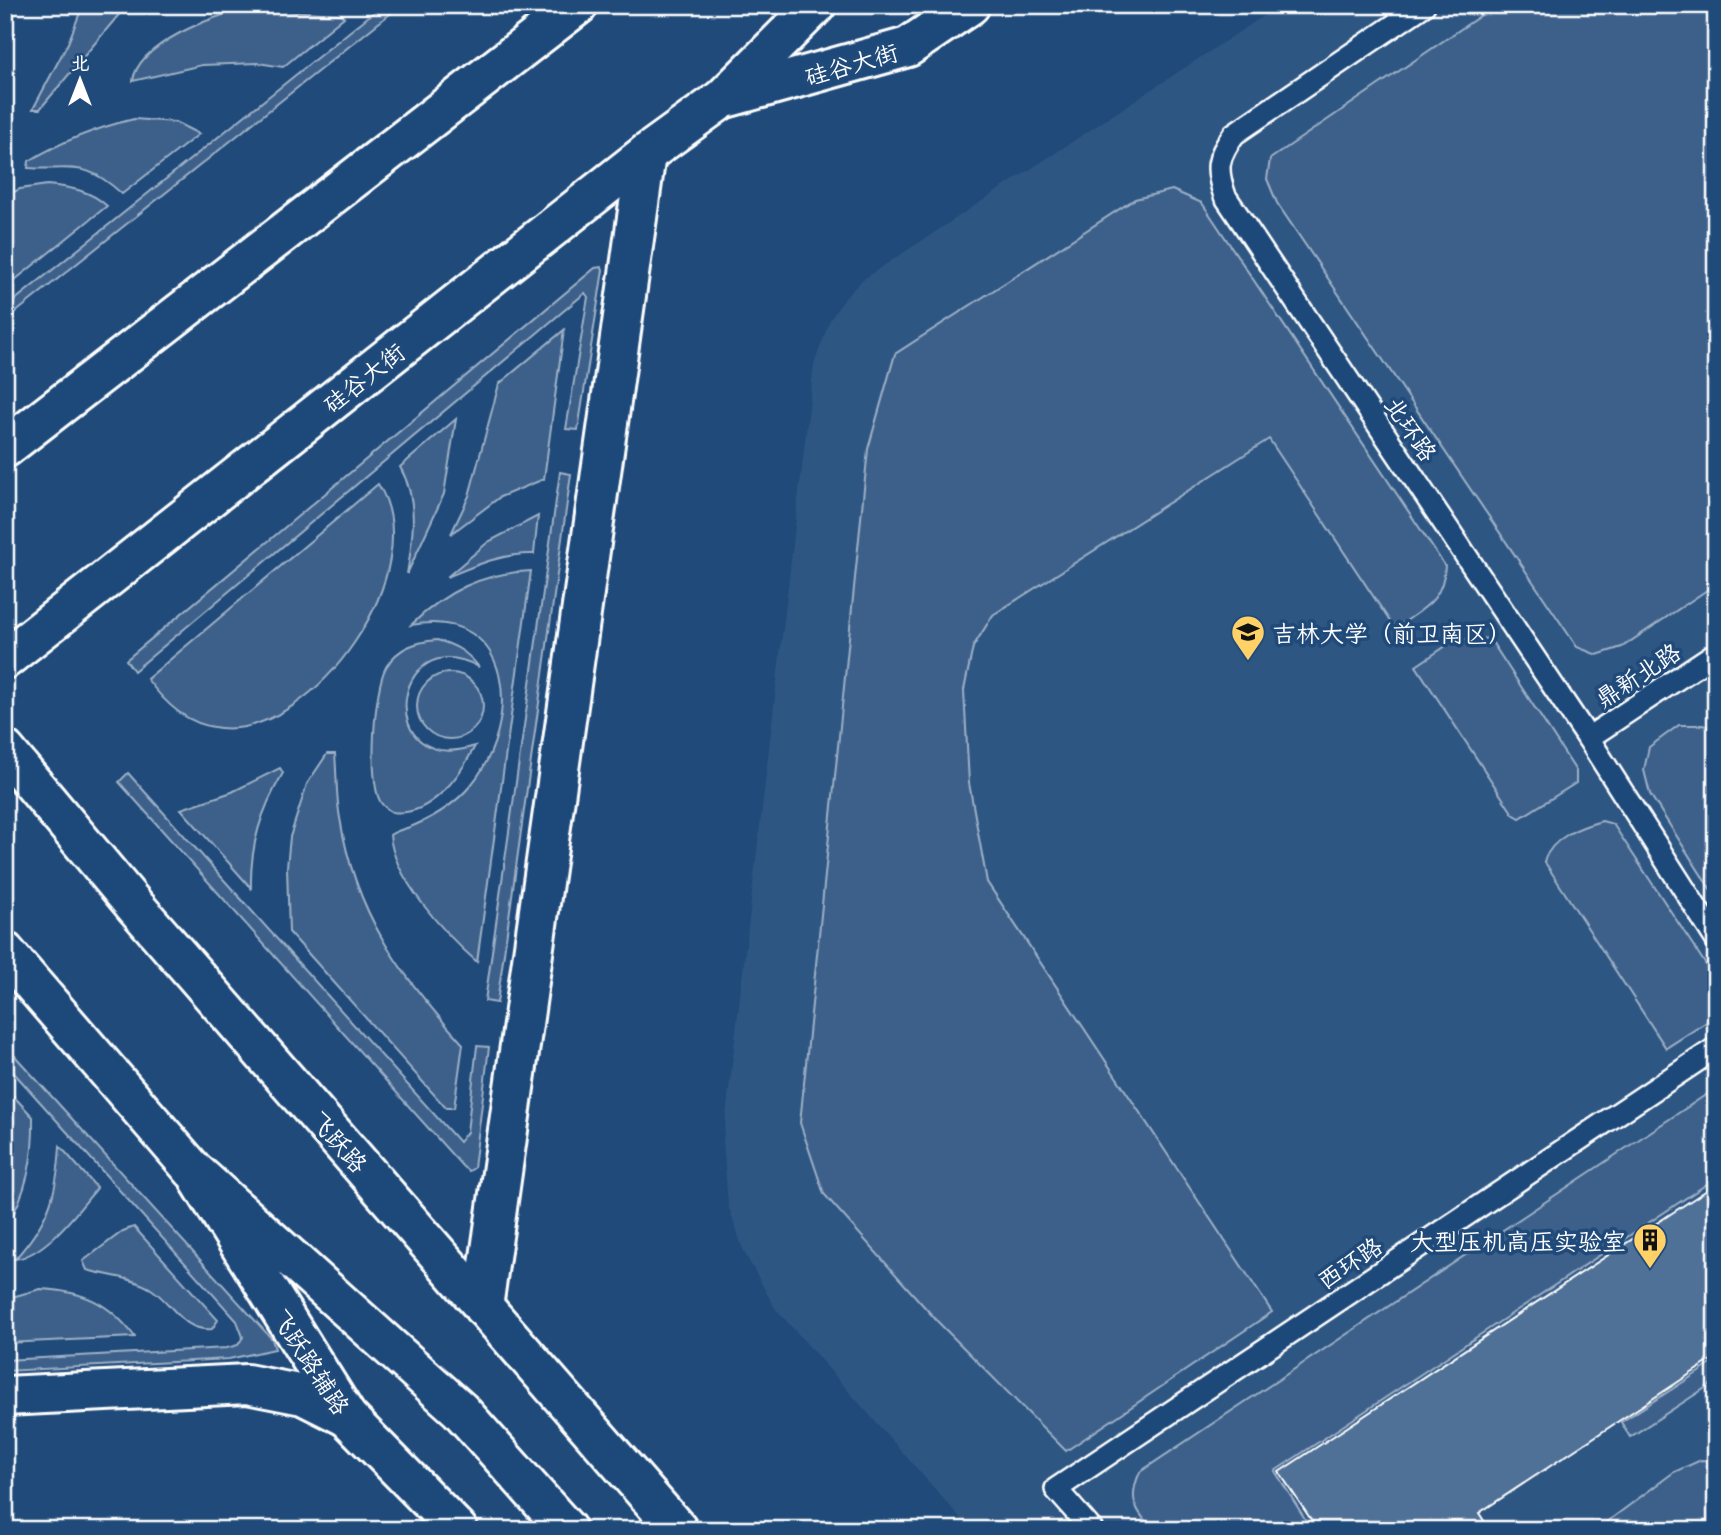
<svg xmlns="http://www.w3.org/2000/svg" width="1721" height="1535" font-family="'Playpen Sans','LXGW WenKai TC',sans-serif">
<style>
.built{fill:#2e5683}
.green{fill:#3c618b;stroke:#9eb0c5;stroke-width:2}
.building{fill:#507197;stroke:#fff;stroke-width:2}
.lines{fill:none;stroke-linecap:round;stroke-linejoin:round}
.service-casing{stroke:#fff;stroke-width:26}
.tertiary-casing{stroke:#fff;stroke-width:44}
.secondary-casing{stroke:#fff;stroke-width:44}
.primary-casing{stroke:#fff;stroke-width:44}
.service{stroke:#1f4a7a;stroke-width:21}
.tertiary{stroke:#1f4a7a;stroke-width:38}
.secondary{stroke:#1f4a7a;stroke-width:38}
.primary{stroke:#1f4a7a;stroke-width:38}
.labels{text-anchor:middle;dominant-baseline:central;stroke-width:7;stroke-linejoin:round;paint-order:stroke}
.street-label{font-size:24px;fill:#fff;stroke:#1f4a7a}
.poi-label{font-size:24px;fill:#fff;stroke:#1f4a7a;text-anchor:start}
</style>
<rect width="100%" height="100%" fill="#1f4a7a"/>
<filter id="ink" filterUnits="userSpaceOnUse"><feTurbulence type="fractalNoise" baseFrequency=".0143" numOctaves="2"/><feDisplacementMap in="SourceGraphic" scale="14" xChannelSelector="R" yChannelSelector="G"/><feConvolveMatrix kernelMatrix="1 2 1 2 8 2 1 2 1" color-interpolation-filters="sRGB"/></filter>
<g filter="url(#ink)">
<!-- built -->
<polygon class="built" points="1280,5 1716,5 1716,1530 971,1530 775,1308 744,1252 728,1205 723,1141 814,364 830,320 845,298 862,280"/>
<!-- green -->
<g class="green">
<polygon points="83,5 127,5 40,109 33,109 68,43"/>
<polygon points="377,5 401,5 5,321 5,308 374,12"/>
<polygon points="1496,5 1716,5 1716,584 1622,647 1597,655 1577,647 1277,203 1267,179 1270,159"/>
<path d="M244,9l96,5 4,3 -61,50 -25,-4 -56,2 -69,16c4,-37 80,-65 111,-72z"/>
<path d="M134,119l41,3 24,12 -77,60c-38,-35 -49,-23 -94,-26l1,-7c33,-20 67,-33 105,-42z"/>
<path d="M47,185c22,2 43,5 60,21l-102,82v-92l15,-7z"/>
<path d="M1172,190l30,13 243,363c-2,37 -23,42 -50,63l-126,-190 -276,176 -20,32 -9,43 5,93 18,99 285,430 -206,139 -128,-129 -114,-128 -24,-71 68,-674 27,-95 240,-155z"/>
<polygon points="601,267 603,270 578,430 566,429 588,297 585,293 134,671 126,660 595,268"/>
<polygon points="564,330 544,479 500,497 451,534 469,496 499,384"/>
<path d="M456,419l-12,75 -37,80c6,-36 12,-74 -7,-107z"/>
<polygon points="560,472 571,474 497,1003 485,1001"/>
<path d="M378,484c55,84 -63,254 -158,244 -33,-3 -54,-24 -73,-49z"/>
<path d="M538,516l-4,38c-31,-1 -58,11 -87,23l41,-35z"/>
<path d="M531,571l-54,391c-31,-27 -84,-84 -87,-127 7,-5 16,-6 25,-10 21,-9 41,-22 56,-40 51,-62 44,-179 -60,-160 35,-34 71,-52 120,-54z"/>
<polygon points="1478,638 1490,639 1576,771 1576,783 1520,818 1513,814 1416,666 1455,640"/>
<path d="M437,640c19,5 30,12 42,27 -89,-47 -105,112 -4,79 -15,30 -45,72 -83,66 -5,-3 -10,-6 -12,-11 -12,-21 -6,-113 6,-134 12,-20 30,-25 51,-27z"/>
<circle cx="450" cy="706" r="33"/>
<polygon points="1679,725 1703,725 1716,730 1716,898 1650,794 1644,770 1649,747"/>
<path d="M327,754h8c2,22 1,43 5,64 15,95 60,157 123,226l-9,64h-8l-157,-176 -2,-65 3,-30 17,-53z"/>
<path d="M280,768l3,5c-22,38 -33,72 -32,115l-70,-79 51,-17z"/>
<polygon points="128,773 459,1142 467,1132 477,1046 489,1047 474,1168 469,1171 463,1167 119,782"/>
<path d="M1602,821l11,3 103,156v36l-50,32 -122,-187c9,-24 35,-34 58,-40z"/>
<polygon points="5,1045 272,1339 275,1349 229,1359 5,1371 5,1360 227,1348 238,1345 243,1337 237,1321 5,1063"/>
<path d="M5,1087l28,30c1,42 -6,76 -28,112z"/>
<path d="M1716,1088v90l-441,293 37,59h-159c-19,-21 -25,-32 -13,-58z"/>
<path d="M60,1146l37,42c-19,23 -51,67 -82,71 33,-37 42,-63 45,-113z"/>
<path d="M134,1227l84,93 -6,9c-30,3 -39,-26 -61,-40 -19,-12 -43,-13 -64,-19l-4,-9 40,-30z"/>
<path d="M40,1289c43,2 69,13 95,48l-130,6v-44z"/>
<polygon points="1716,1361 1716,1381 1630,1437 1621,1422"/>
<polygon points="1701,1460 1716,1461 1716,1530 1596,1530 1674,1472"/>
</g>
<!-- building -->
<polygon class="building" points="1716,1184 1716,1357 1479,1513 1490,1530 1318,1530 1279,1472"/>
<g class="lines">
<!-- service casing -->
<g class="service-casing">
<g id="service">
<path d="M1424,5l-190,129c-17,24 -19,34 -9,62l363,542 128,201"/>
<polyline points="1588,738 1716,653"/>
<polyline points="1092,1530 1056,1489 1716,1048"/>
</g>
</g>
<!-- tertiary casing -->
<g class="tertiary-casing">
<polyline id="tertiary" points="200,1181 347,1417 458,1530"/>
</g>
<!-- secondary casing -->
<g class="secondary-casing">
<polyline id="secondary" points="722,99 908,47 970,5"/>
</g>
<!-- primary casing -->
<g class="primary-casing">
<g id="primary">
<polyline points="5,448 578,5"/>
<polyline points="5,659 646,154 722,99 816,5"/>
<polyline points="5,750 135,906 678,1530"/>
<polyline points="5,952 193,1170 460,1410 567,1530"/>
<polyline points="483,1307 646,154"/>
<polyline points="5,1396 247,1384 303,1395 347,1417"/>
</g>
</g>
<!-- service -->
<use href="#service" class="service"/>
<!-- tertiary -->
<use href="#tertiary" class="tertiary"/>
<!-- secondary -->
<use href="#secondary" class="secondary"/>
<!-- primary -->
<use href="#primary" class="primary"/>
</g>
</g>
<!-- icons -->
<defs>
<g id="university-pin" transform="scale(1.75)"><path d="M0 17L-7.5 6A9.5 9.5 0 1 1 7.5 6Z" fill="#ffd166" stroke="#1f4a7a"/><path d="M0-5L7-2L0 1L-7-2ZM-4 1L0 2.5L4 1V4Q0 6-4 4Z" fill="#111"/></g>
<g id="building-pin" transform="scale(1.75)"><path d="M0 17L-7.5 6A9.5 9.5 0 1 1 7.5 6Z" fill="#ffd166" stroke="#1f4a7a"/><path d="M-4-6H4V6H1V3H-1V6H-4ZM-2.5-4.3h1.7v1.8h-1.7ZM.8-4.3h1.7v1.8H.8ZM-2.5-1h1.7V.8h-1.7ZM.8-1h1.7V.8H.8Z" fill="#111"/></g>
</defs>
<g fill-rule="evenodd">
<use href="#university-pin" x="1248" y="632"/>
<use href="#building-pin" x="1650" y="1240"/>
</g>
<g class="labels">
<!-- street labels -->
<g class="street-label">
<text transform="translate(851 63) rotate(-16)">硅谷大街</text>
<text transform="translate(363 377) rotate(-38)">硅谷大街</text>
<text transform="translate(1412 428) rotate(56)">北环路</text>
<text transform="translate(1637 674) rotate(-33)">鼎新北路</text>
<text transform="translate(340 1141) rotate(49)">飞跃路</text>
<text transform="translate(1349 1262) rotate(-34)">西环路</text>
<text transform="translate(312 1361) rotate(57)">飞跃路辅路</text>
</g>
<!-- poi labels -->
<g class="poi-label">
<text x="1272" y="632">吉林大学（前卫南区）</text>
<text x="1626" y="1240" text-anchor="end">大型压机高压实验室</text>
</g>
</g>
<!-- margin -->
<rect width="1721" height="1535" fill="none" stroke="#1f4a7a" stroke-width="28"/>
<rect x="14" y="14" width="1693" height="1507" fill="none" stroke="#fff" stroke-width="2.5" filter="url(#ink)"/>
<!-- north arrow -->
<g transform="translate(80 80)" stroke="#1f4a7a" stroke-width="5" paint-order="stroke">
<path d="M0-5L12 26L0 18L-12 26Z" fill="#ffffff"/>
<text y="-10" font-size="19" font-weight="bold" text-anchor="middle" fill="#ffffff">北</text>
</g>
</svg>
